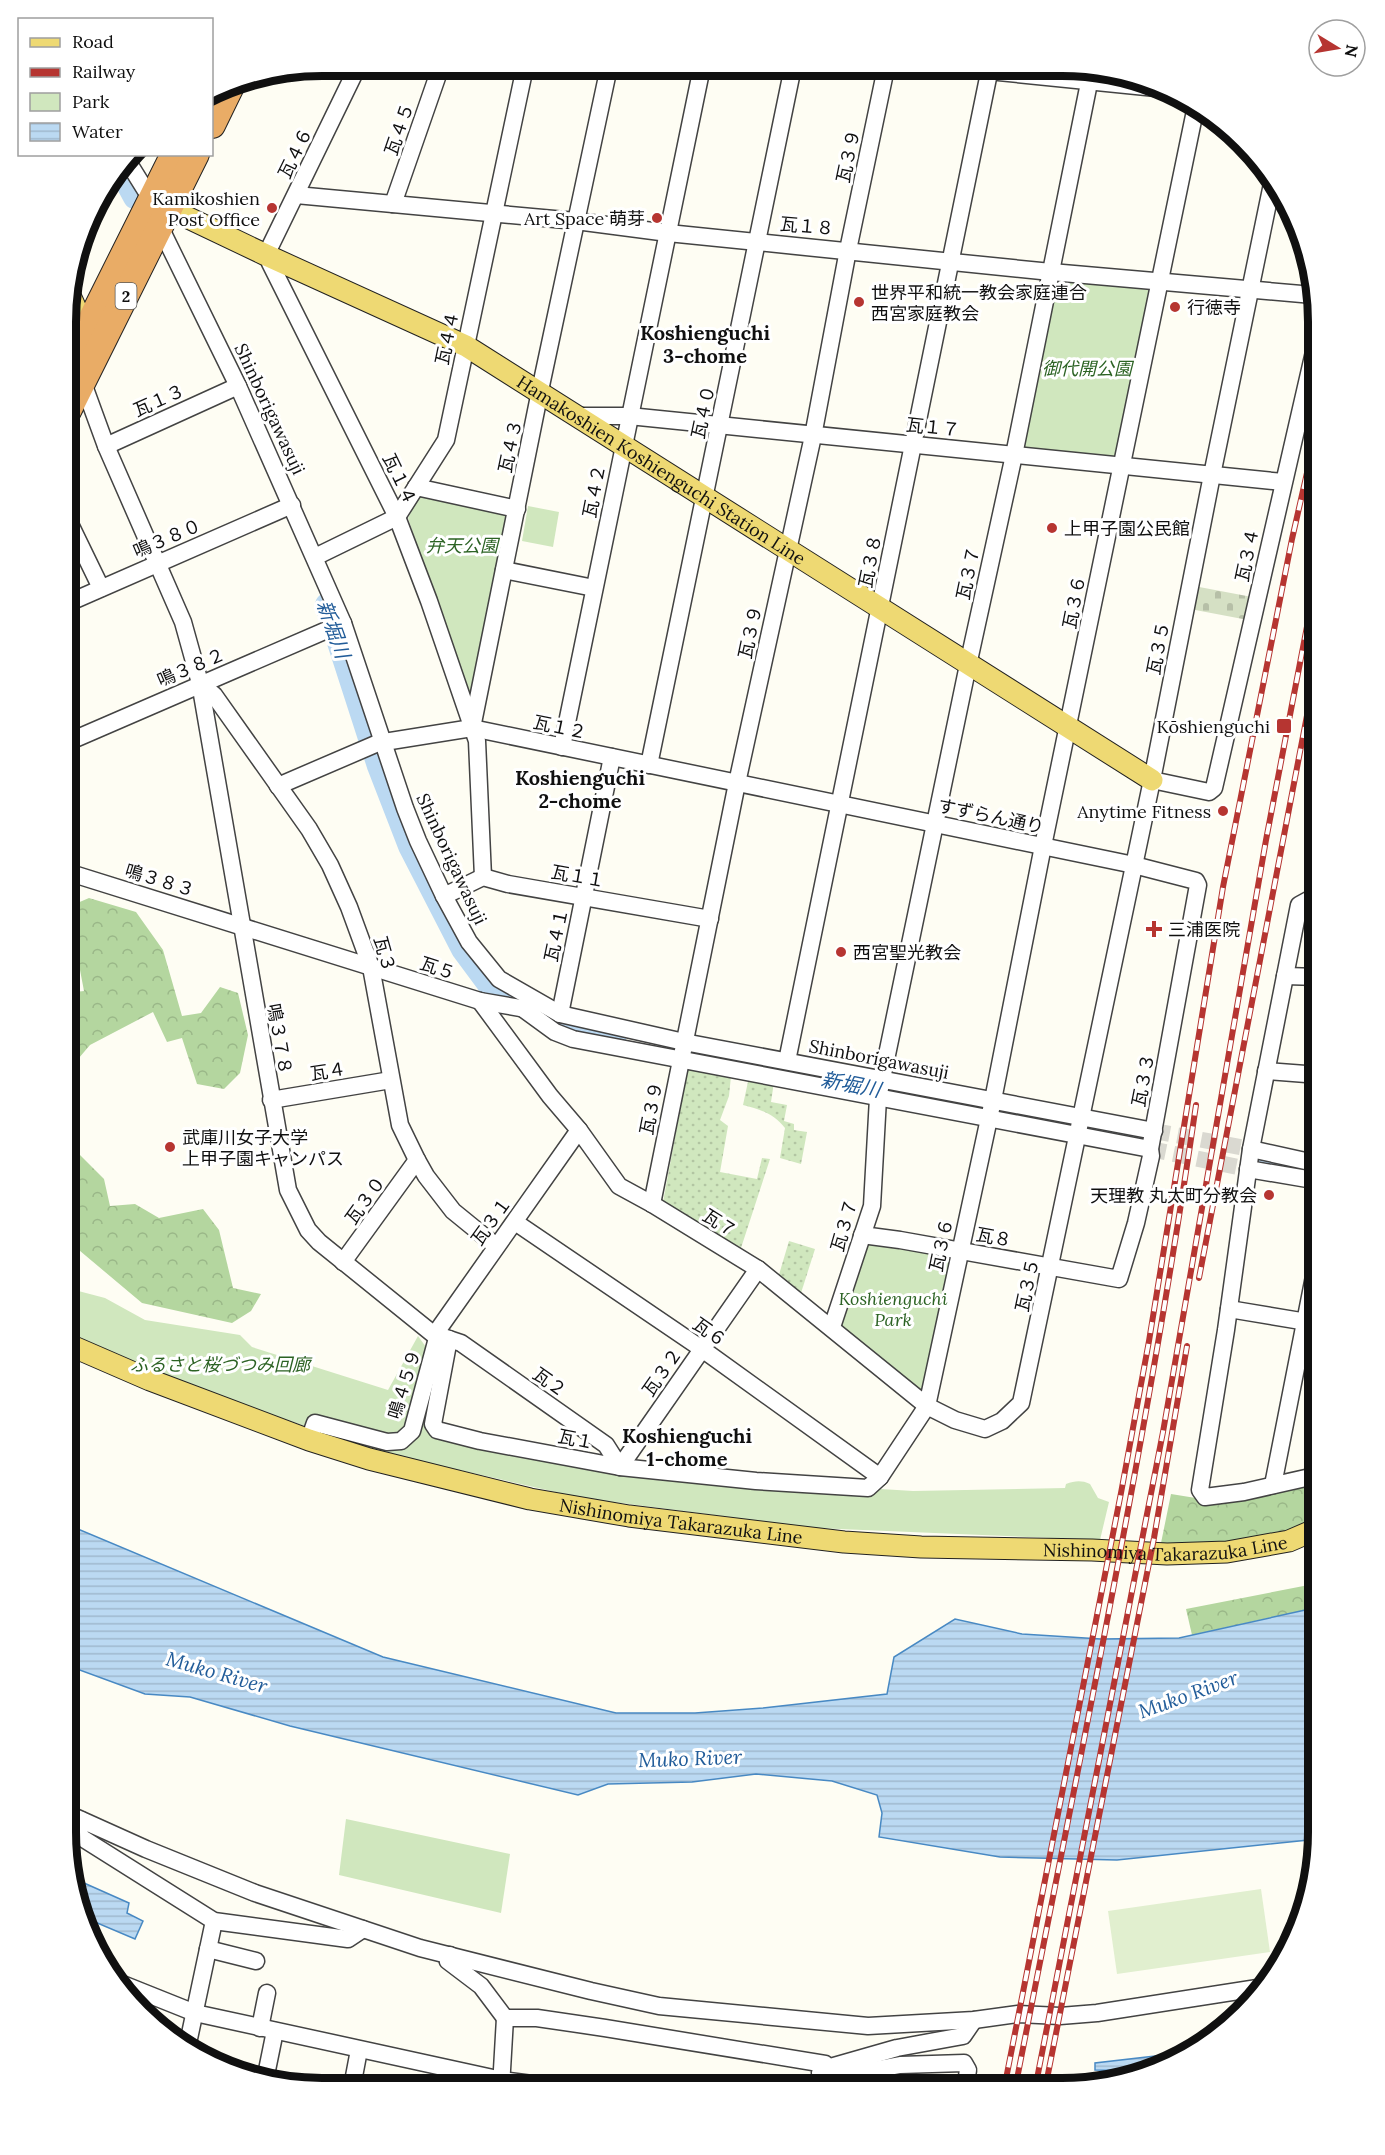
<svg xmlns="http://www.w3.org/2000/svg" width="1385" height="2155" font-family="Lora,'Noto Sans JP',serif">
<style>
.grass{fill:url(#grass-dots)}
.forest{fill:url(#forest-crowns)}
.cemetery{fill:url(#cemetery-stones)}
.park{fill:#d0e7be}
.pitch{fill:#e1efcf}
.water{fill:url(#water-rules);stroke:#4889c3;stroke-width:1.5}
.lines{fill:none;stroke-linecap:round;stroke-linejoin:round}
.river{stroke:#bbd9f2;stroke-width:24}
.minor-tunnel{stroke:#dad9d1;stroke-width:16;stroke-dasharray:16 8;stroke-linecap:butt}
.minor-casing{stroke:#434343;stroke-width:19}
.major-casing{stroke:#212121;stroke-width:23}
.highway-casing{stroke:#212121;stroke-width:28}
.minor{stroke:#fff;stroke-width:16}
.major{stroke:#eed973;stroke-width:21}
.highway{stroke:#e9ac66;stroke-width:26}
.rail-casing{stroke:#b63531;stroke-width:6}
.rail{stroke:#fff;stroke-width:4;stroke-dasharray:11;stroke-linecap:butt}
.poi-dot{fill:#b63531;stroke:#fff;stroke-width:2}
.labels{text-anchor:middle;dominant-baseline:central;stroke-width:6;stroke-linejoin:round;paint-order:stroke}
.shield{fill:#fff;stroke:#585858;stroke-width:1.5}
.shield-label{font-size:16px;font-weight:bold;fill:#101010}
.street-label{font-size:18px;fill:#101010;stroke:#fff}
.poi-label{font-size:18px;fill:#101010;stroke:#fff;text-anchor:start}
.park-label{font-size:18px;font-style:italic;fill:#2c6324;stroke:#fff}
.neighbourhood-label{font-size:20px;font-weight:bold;fill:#101010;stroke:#fff}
.water-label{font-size:20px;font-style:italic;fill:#215c99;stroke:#fff}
.rim{fill:none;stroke:#101010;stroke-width:8}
</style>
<defs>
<pattern id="grass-dots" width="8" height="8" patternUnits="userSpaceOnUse" patternTransform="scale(1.5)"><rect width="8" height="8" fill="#d0e7be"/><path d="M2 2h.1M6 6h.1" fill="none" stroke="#b2c5a2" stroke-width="1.8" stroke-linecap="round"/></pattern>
<pattern id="forest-crowns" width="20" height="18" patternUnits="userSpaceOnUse" patternTransform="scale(1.5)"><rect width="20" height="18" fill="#b4d69f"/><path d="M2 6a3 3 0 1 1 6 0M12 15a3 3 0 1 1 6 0" fill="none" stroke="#9ab788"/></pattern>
<pattern id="cemetery-stones" width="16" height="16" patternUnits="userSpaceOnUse" patternTransform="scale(1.5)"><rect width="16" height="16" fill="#d5e0c4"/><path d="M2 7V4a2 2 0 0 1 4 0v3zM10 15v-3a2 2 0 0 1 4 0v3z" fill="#b6bfa7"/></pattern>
<pattern id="water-rules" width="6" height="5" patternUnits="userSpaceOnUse" patternTransform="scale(1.5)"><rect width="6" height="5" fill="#bbd9f2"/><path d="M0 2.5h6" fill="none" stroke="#a0b9ce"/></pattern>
</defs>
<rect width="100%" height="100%" fill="#fefdf3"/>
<!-- grass -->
<g class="grass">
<polygon points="688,1068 731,1076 729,1096 720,1120 728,1126 720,1172 757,1179 762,1158 770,1159 741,1248 663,1202"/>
<path d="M749,1077l25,5 -3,20 16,3 -3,16 10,3v6l13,2 -6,32 -21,-6 5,-30c-11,-14 -25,-19 -42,-23z"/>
<polygon points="789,1241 815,1249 801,1293 778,1278"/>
</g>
<!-- forest -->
<g class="forest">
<polygon points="89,898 136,912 163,950 182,1016 201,1013 220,987 238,993 248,1035 240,1073 224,1089 197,1084 182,1038 167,1042 153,1012 90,1045 67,1072 67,993 84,991 68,907"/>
<polygon points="67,1135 72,1147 104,1179 110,1206 135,1204 159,1218 203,1209 219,1230 233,1288 261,1294 251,1311 232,1323 142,1303 67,1240"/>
<path d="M1319,1480v39c-48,27 -105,26 -158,24l10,-49 37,6z"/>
<polygon points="1319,1583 1319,1607 1192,1635 1186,1609"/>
</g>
<!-- cemetery -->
<polygon class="cemetery" points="1194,586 1252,597 1248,620 1190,609"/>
<!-- park -->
<g class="park">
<polygon points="1060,278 1152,290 1117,461 1026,451 1022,446 1056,281"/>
<polygon points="420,493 513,511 473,697 467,697 408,518"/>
<polygon points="528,506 559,512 553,547 522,541"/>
<polygon points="871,1240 948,1253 953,1260 921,1394 834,1325 865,1245"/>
<path d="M67,1288l38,10 40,22 95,15 12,12 136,43 30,-54 21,29 -14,61 26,16 305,48 125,-1 32,2 152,-3 1,-4c9,-3 15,-4 24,0l8,14 11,4 -9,38 -285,-12 -233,-30 -202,-46 -220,-76 -93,-41z"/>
<polygon points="346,1819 510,1854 501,1913 339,1875"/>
</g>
<!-- pitch -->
<polygon class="pitch" points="1261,1889 1270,1952 1117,1974 1108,1911"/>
<!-- water -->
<g class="water">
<polygon points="66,1524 383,1657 616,1713 695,1713 763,1708 887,1694 894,1657 955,1619 1022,1634 1101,1639 1179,1638 1319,1607 1318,1839 1117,1860 1000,1857 879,1837 882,1813 877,1795 832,1781 756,1774 692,1782 608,1784 578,1795 290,1726 190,1697 145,1694 66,1665"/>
<polygon points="75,1879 129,1903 127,1913 143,1921 135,1939 83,1917"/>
<polygon points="1190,2052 1161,2069 1153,2071 1095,2070 1095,2063"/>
</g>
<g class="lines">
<!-- river -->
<g class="river">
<polyline points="121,171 135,197"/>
<polyline points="327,605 379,766 410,846 463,949 489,984 504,994"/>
<polyline points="557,1024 585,1033 614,1039"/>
<polyline points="1067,1125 1147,1139"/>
<polyline points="1258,1161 1319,1173"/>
</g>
<!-- minor-tunnel -->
<g class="minor-tunnel">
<polyline points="1154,1131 1251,1149"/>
<polyline points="1150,1149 1248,1169"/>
</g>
<!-- minor casing -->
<g class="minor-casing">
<g id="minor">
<polyline points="958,68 1166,89"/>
<polyline points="128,162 151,199"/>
<polyline points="296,195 576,221 668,233 1051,272 1313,295"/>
<polyline points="393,204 441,66"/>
<polyline points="160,227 238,386 343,623 405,808 418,841 444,896 469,942 499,979 560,1014 684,1042 1154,1131"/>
<polyline points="266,255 358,66"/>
<polyline points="269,257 270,263 397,517 429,601 477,741 483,877"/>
<polyline points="83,383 106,446 183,622 200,683 288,1190 308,1230 319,1242 433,1334 449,1339 433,1424 437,1430 480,1441 620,1467 756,1481 868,1488 880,1477 927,1406 993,1100 1043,846 1196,106"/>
<polyline points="579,416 629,416 1283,482"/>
<polyline points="106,446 238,386"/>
<polyline points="416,487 517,509"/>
<polyline points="68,520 101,588"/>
<polyline points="315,557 397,517 446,440 525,67"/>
<polyline points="504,570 594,588"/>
<polyline points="68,603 292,505"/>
<polyline points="200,683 214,695 309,829 330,865 349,907 371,967 400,1125 417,1160 426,1176 453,1211 496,1246"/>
<polyline points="472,728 542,381 609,67"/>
<polyline points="68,742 343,623"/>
<polyline points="562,747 702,67"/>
<polyline points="649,765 793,67"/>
<polyline points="1152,780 1209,792 1214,788 1319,330"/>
<polyline points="278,786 378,743 472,728 1134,865 1196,881 1198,885 1150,1149 1151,1156 1136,1223 1119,1279 900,1240 862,1235"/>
<polyline points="1319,822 1319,813"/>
<polyline points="67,872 480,1001 532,1010"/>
<polyline points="444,896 483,877 508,884 710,919"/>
<polyline points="1285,976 1319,977"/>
<polyline points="480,1001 550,1096 579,1130 619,1186 652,1204 758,1269 927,1406 955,1420 985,1429 1002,1421 1021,1403 1152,780 1212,475 1273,179"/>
<polyline points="522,1008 555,1032 573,1039 1150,1149"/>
<polyline points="560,1014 612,757"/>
<polyline points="787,1061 990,68"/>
<polyline points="1266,1071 1319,1075"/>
<polyline points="271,1100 391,1080"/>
<polyline points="1251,1149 1319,1164"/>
<polyline points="1248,1169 1319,1181"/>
<polyline points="652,1204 737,783 813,436 848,250 886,68"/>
<polyline points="515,1222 702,1349 880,1477"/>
<polyline points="343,1262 417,1160"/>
<polyline points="1229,1309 1319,1324"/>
<polyline points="832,1327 872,1206 878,1098 968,665 1014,455 1092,68"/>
<polyline points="449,1339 461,1343 606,1445 620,1467 758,1269"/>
<polyline points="309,1440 315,1423 387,1442 401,1441 412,1431 440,1327 579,1130"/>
<polyline points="1319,1475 1244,1492 1205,1497 1200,1490 1226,1330 1251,1149 1299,905 1319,894"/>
<polyline points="1273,1485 1319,1251"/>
<polyline points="66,1813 146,1849 255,1893 420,1948 591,1991 659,2006 868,2026 974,2020 1018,2014 1060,2016 1097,2013 1264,1987"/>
<polyline points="81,1820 79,1836 214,1921 348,1939 363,1929"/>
<polyline points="208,1949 256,1961"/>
<polyline points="450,1955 448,1961 481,1986 505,2018"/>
<polyline points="115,1981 195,2013 502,2080 563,2088"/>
<polyline points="260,2028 267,1993"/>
<polyline points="187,2048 214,1921"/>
<polyline points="820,2073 827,2068 897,2048 963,2036 974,2020"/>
<polyline points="265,2080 275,2031"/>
<polyline points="352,2087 359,2050"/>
<polyline points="501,2087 505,2018 537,2018 605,2028 825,2064 827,2068"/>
<polyline points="797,2088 852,2074 900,2065 964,2063 968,2070 965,2089"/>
</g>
</g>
<!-- major casing -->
<g class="major-casing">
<g id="major">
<path id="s1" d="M155,202l111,53 200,91 686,434"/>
<polyline points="68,291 76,309 80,348"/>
<path id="s2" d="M67,1344l83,36 159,60 60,19 161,40 99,17 215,26 77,5 171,3 75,4 60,-2 62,-11 30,-13"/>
</g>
</g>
<!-- highway casing -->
<g class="highway-casing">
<g id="highway">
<polyline points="212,125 232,84"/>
<polyline points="68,366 174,154"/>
<polyline points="68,411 196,154"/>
</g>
</g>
<!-- minor -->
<use href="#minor" class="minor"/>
<!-- major -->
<use href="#major" class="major"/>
<!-- highway -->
<use href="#highway" class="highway"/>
<!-- rail casing -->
<g class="rail-casing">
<g id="rail">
<polyline points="1199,1278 1319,653"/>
<polyline points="1004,2089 1121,1493 1149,1341 1223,887 1292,539 1319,420"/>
<path d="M1015,2089c64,-327 133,-654 181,-984"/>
<polyline points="1035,2089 1163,1432 1266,840 1319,564"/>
<polyline points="1045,2089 1154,1538 1187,1346"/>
</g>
</g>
<!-- rail -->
<use href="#rail" class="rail"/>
</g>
<!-- markers -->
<g class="poi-dot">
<circle cx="272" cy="208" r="6"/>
<circle cx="657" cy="218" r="6"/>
<circle cx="859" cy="302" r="6"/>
<circle cx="1175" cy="307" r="6"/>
<circle cx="1052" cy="528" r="6"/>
<rect x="1276" y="718" width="16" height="16" rx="3"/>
<circle cx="1223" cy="811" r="6"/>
<path d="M1151 920h6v6h6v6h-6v6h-6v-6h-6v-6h6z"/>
<circle cx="841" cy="952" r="6"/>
<circle cx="170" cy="1147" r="6"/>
<circle cx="1269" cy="1195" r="6"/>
</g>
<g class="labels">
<!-- shield labels -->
<rect class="shield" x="115.5" y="283" width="21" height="26" rx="4.5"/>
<g class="shield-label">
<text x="126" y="296">2</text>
</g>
<!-- street labels -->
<g class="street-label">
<text transform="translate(399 129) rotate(-71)">瓦４５</text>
<text transform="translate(295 153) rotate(-64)">瓦４６</text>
<text transform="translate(848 156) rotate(-78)">瓦３９</text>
<text transform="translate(807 226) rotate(5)">瓦１８</text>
<text transform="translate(447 338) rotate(-78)">瓦４４</text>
<text transform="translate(159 400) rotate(-24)">瓦１３</text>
<text transform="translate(270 409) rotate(65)">Shinborigawasuji</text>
<text transform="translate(703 412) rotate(-78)">瓦４０</text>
<text transform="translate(933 427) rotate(6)">瓦１７</text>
<text transform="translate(510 446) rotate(-78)">瓦４３</text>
<text stroke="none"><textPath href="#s1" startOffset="574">Hamakoshien Koshienguchi Station Line</textPath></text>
<text transform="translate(400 479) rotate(64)">瓦１４</text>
<text transform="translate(594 491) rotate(-79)">瓦４２</text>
<text transform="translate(167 538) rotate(-23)">鳴３８０</text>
<text transform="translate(1247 555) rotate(-78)">瓦３４</text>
<text transform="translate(870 561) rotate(-79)">瓦３８</text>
<text transform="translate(968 573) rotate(-78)">瓦３７</text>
<text transform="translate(1074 602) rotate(-79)">瓦３６</text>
<text transform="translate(750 632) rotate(-78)">瓦３９</text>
<text transform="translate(1158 648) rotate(-79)">瓦３５</text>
<text transform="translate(191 667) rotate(-23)">鳴３８２</text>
<text transform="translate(560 727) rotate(12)">瓦１２</text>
<text transform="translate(991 816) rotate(12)">すずらん通り</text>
<text transform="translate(452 859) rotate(65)">Shinborigawasuji</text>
<text transform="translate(578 876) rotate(10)">瓦１１</text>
<text transform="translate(160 880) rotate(17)">鳴３８３</text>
<text transform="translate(556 935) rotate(-78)">瓦４１</text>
<text transform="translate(385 954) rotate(74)">瓦３</text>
<text transform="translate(438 968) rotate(18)">瓦５</text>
<text transform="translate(280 1039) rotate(80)">鳴３７８</text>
<text transform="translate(879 1059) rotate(11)">Shinborigawasuji</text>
<text transform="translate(328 1071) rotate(-9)">瓦４</text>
<text transform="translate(1143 1080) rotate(-79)">瓦３３</text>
<text transform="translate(651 1108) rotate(-79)">瓦３９</text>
<text transform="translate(365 1200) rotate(-54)">瓦３０</text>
<text transform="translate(491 1221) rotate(-54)">瓦３１</text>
<text transform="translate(720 1223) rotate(32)">瓦７</text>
<text transform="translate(844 1225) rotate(-74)">瓦３７</text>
<text transform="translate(994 1237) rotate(10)">瓦８</text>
<text transform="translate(941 1245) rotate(-78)">瓦３６</text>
<text transform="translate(1027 1285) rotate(-78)">瓦３５</text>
<text transform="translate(710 1332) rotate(35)">瓦６</text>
<text transform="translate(662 1372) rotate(-55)">瓦３２</text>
<text transform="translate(550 1382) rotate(35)">瓦２</text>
<text transform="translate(404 1384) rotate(-73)">鳴４５９</text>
<text transform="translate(576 1439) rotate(11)">瓦１</text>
<text stroke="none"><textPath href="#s2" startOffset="642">Nishinomiya Takarazuka Line</textPath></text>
<text stroke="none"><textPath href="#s2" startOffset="1128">Nishinomiya Takarazuka Line</textPath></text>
</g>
<!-- poi labels -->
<g class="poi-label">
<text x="260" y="198" text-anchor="end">Kamikoshien<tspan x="260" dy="21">Post Office</tspan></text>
<text x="645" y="218" text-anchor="end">Art Space 萌芽</text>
<text x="871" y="292">世界平和統一教会家庭連合<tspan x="871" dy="21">西宮家庭教会</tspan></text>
<text x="1187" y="307">行徳寺</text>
<text x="1064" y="528">上甲子園公民館</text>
<text x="1270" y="726" text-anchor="end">Kōshienguchi</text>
<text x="1211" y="811" text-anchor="end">Anytime Fitness</text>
<text x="1168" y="929">三浦医院</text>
<text x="853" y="952">西宮聖光教会</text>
<text x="182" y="1137">武庫川女子大学<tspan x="182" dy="21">上甲子園キャンパス</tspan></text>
<text x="1257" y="1195" text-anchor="end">天理教 丸太町分教会</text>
</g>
<!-- park labels -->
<g class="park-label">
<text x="1087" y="368">御代開公園</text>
<text x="462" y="545">弁天公園</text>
<text x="893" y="1298">Koshienguchi<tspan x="893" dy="21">Park</tspan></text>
<text x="220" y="1364">ふるさと桜づつみ回廊</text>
</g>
<!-- neighbourhood labels -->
<g class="neighbourhood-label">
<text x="705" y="332">Koshienguchi<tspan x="705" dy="23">3-chome</tspan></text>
<text x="580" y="777">Koshienguchi<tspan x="580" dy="23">2-chome</tspan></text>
<text x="687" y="1435">Koshienguchi<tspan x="687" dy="23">1-chome</tspan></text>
</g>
<!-- water labels -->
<g class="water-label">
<text transform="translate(334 629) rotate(70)">新堀川</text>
<text transform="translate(851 1084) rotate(11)">新堀川</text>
<text transform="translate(217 1672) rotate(16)">Muko River</text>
<text transform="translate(1188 1694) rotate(-20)">Muko River</text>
<text transform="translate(690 1758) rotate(-2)">Muko River</text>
</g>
</g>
<!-- crop -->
<path d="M0 0H1385V2155H0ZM322 76H1062A246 246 0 0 1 1308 322V1832A246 246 0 0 1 1062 2078H322A246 246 0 0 1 76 1832V322A246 246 0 0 1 322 76Z" fill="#fff" fill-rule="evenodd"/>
<path class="rim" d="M322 76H1062A246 246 0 0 1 1308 322V1832A246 246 0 0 1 1062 2078H322A246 246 0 0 1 76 1832V322A246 246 0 0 1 322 76Z"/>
<!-- legend -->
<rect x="18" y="18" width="195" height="138" fill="#ffffff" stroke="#9f9f9f" stroke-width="1.5"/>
<rect x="30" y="38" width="30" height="9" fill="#eed973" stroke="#9f9f9f" stroke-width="1.5"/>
<text x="72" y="48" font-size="18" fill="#101010">Road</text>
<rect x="30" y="68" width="30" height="9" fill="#b63531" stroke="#9f9f9f" stroke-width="1.5"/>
<text x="72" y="78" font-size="18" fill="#101010">Railway</text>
<rect x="30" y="93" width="30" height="18" fill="#d0e7be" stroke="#9f9f9f" stroke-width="1.5"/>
<text x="72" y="108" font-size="18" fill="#101010">Park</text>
<rect x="30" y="123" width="30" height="18" fill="url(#water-rules)" stroke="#9f9f9f" stroke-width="1.5"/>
<text x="72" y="138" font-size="18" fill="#101010">Water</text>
<!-- north arrow -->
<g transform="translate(1337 48) rotate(101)"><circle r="28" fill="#ffffff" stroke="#9f9f9f" stroke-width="1.5"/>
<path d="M0-4.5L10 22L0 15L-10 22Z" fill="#b63531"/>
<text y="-9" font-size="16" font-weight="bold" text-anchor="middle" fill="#101010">N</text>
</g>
</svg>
